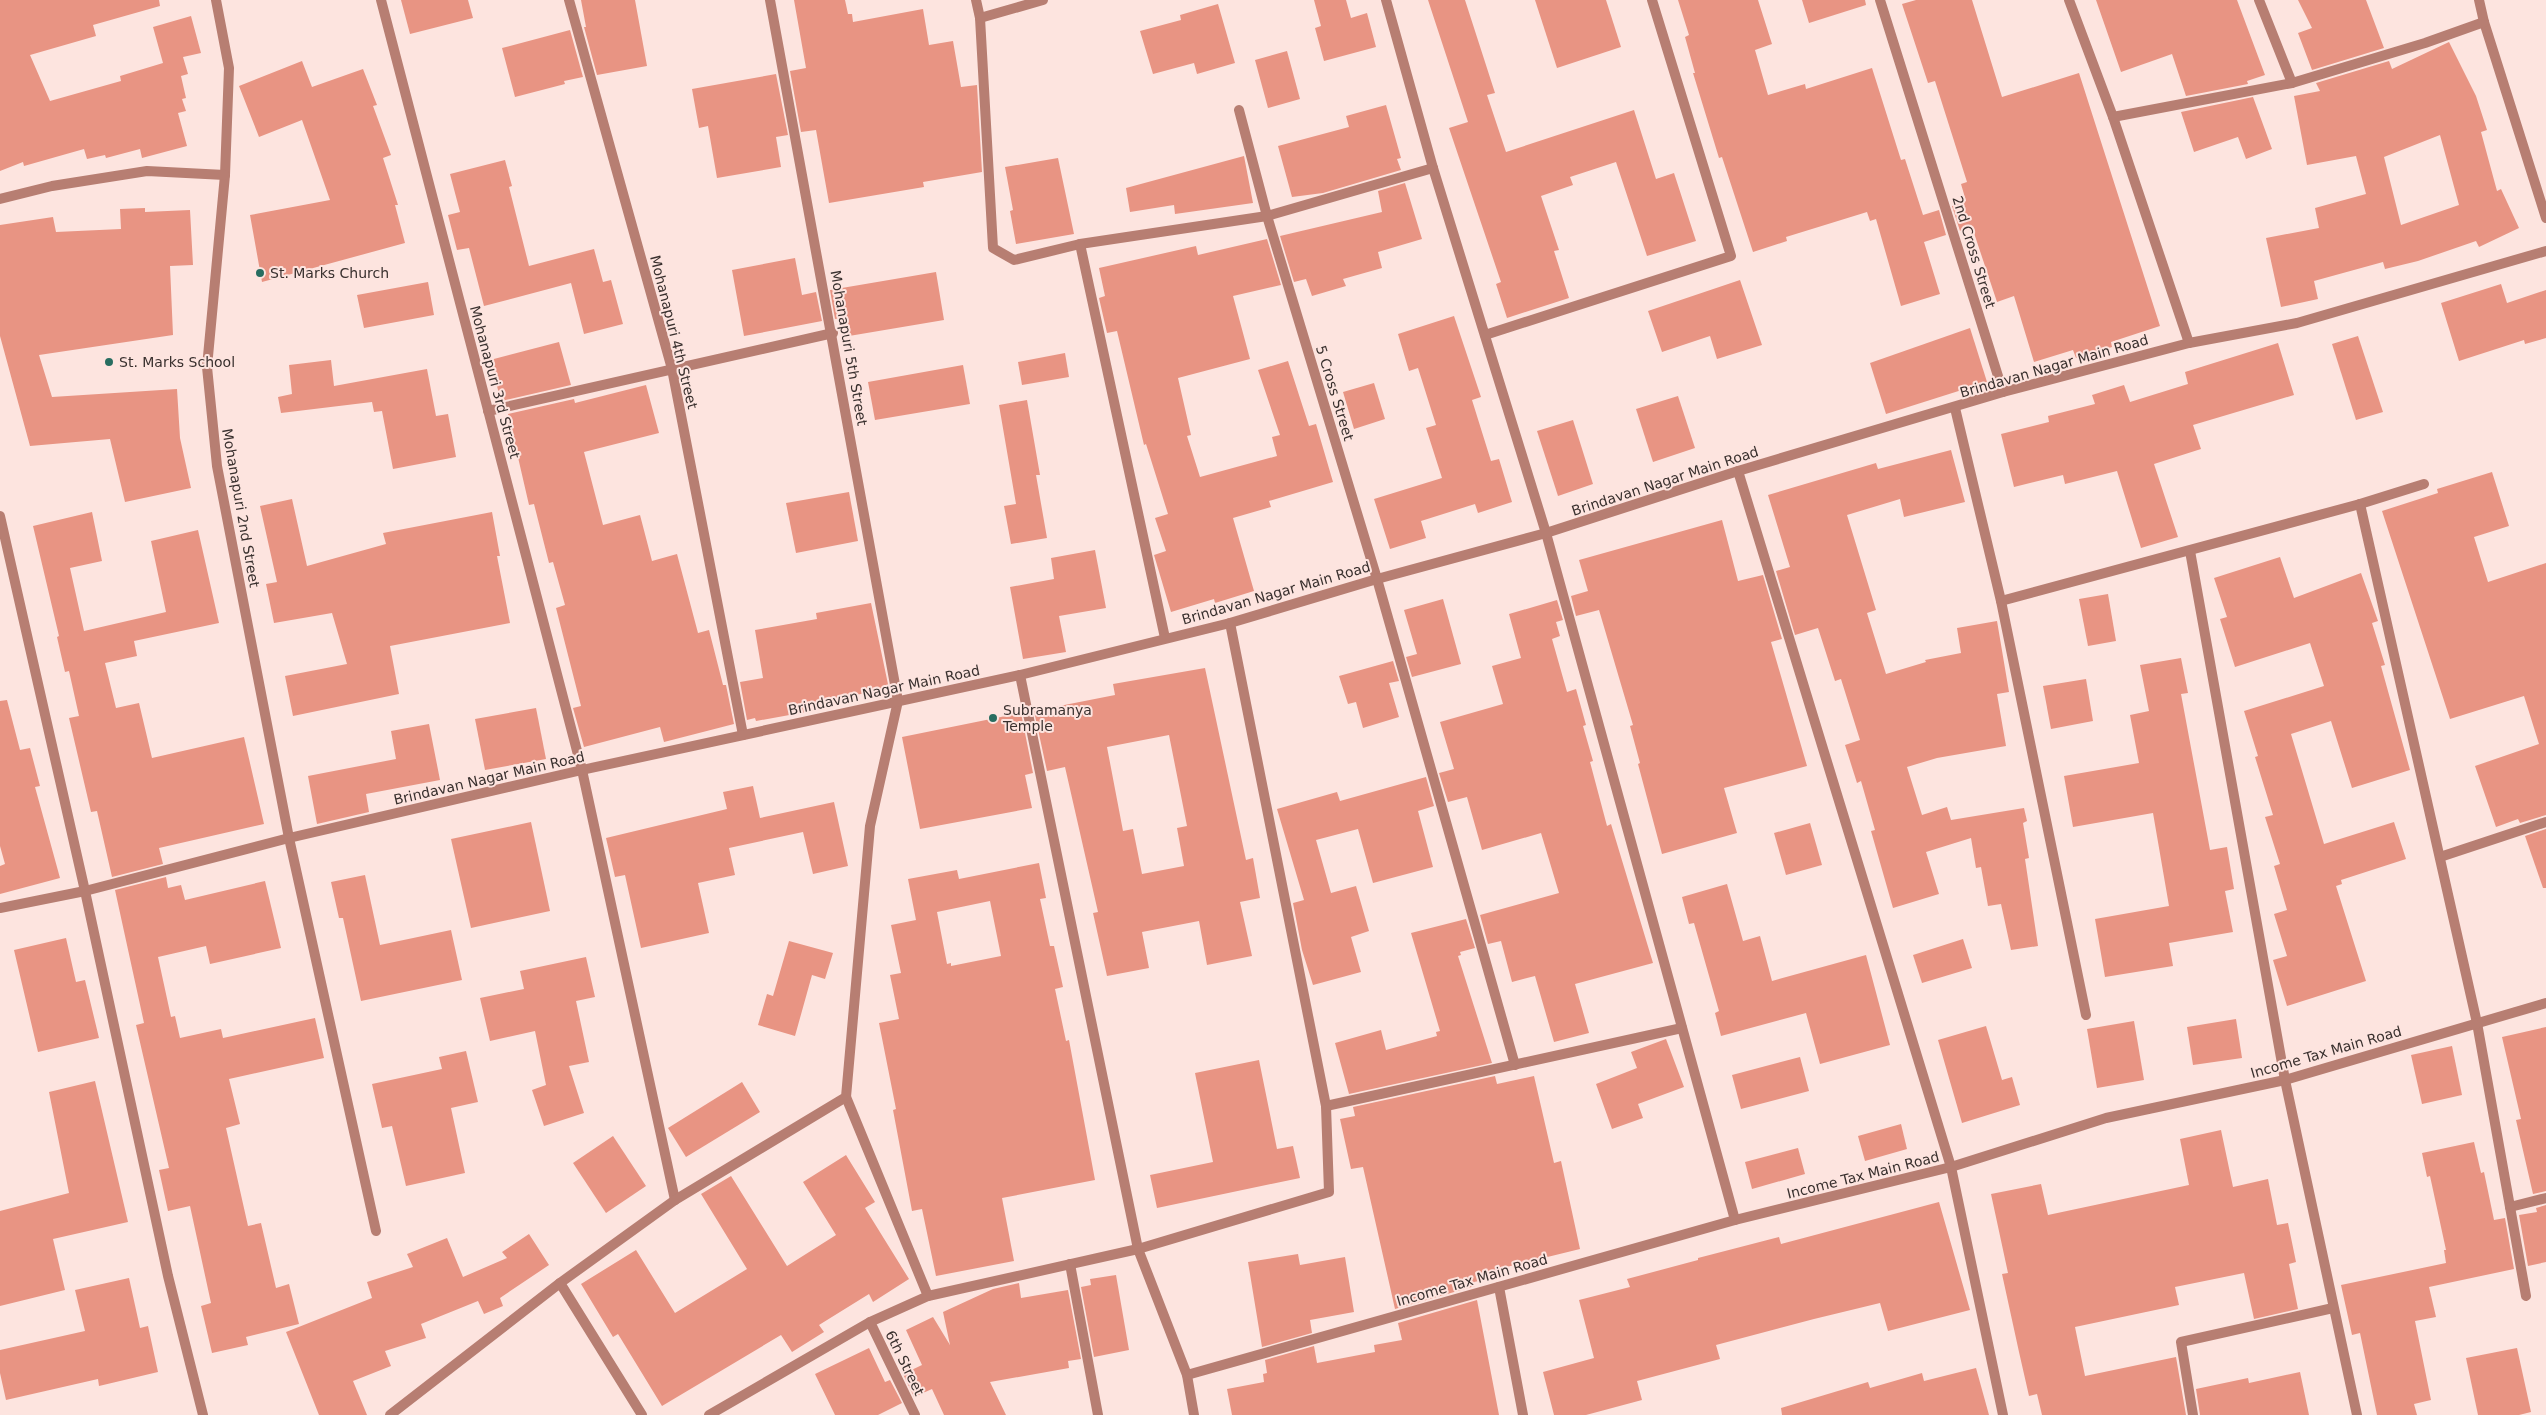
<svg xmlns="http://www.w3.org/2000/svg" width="2546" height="1415" font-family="'DejaVu Sans',sans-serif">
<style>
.building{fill:#e89483;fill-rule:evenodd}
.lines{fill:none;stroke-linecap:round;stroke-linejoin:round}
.minor{stroke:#b77e72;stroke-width:10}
.tertiary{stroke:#b77e72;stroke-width:10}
.poi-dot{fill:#286d60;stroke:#fde4df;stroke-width:2}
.labels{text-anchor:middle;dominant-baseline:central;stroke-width:4;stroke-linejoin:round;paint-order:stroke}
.street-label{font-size:14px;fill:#39302e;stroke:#fde4df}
.poi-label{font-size:14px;fill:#39302e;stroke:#fde4df;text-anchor:start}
</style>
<rect width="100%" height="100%" fill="#fde4df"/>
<!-- building -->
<g class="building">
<polygon points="0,0 159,0 160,6 93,25 96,36 30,55 50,101 121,81 120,76 163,63 153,27 191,16 201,53 183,57 188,74 181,76 186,98 182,99 186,111 178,113 187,146 142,158 140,149 106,158 105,155 87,159 84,149 24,166 23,162 0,171"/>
<polygon points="401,0 468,0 473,18 410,34"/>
<polygon points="581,0 635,0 647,66 597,75 584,27 586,27"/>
<polygon points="794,0 845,0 848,14 852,14 853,22 923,9 929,45 953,41 961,87 977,85 982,172 923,182 924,187 829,203 816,130 801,132 790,71 806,68"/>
<polygon points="1314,0 1346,0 1351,18 1367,13 1376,47 1324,61 1315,28 1321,26"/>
<polygon points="1428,0 1465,0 1495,93 1487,95 1506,152 1634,110 1656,179 1674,173 1696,241 1647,256 1616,162 1570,177 1573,185 1541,196 1559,250 1554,251 1569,298 1507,318 1496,284 1501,282 1449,128 1468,122"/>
<polygon points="1535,0 1606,0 1621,47 1557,68"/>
<polygon points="1678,0 1758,0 1772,44 1755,50 1768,95 1805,84 1806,89 1872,68 1901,160 1905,159 1923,215 1939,210 1946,235 1924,242 1940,294 1901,306 1876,219 1870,221 1867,212 1786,237 1787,241 1753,252 1722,157 1719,158 1693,73 1695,73 1685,37 1689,35"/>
<polygon points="1802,0 1865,0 1866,5 1809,23"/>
<polygon points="1916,0 1972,0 2002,97 2079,73 2160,326 2111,342 2112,347 2076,358 2073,350 2034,362 2014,296 1997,302 1972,227 1960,231 1952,206 1966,201 1961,184 1967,182 1935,81 1928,83 1902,4"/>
<polygon points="2096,0 2237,0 2265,75 2247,81 2248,84 2186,96 2172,54 2121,72"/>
<polygon points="2298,0 2366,0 2384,48 2312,70 2298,33 2312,28"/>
<polygon points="1218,4 1235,63 1197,74 1194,63 1153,74 1140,31 1181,20 1180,15"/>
<polygon points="570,30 583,77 564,81 565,84 515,97 502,48"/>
<path d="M2449,42l27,54 11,34 -6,2 16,59 4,-2 18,39 -40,19 -3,-6 -58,20 -33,8 -2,-7 -69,19 4,18 -37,8 -15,-69 53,-10 -4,-20 51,-14 -10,-38 -49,9 -13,-69 26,-5 -4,-8 73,-22 3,8zM2440,135l19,70 -58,20 -17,-68z"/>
<polygon points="1287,51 1300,99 1268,108 1255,60"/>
<polygon points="302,61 312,87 363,69 377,105 373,106 391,155 383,158 398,205 395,205 405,243 262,282 250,215 330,200 302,120 259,137 239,86"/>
<polygon points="776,74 788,135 776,137 781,167 717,178 708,126 699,128 692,89"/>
<polygon points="2253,97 2272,149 2246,159 2238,137 2194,152 2181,112"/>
<polygon points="1386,105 1401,158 1397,159 1401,170 1323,193 1292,197 1278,146 1349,127 1346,116"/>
<polygon points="1244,156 1253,203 1175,214 1174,205 1130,212 1126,188"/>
<polygon points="1058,158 1074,234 1016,244 1010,211 1013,210 1005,167"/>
<polygon points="505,160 512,186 509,187 529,266 594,249 603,282 611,280 623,324 584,334 571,283 484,306 469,248 457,250 448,215 460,212 450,174"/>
<polygon points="1405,183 1422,239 1378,252 1382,268 1343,279 1346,286 1312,296 1306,279 1294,282 1280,236 1382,212 1378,191"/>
<polygon points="145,208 145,212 190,210 193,265 170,266 173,335 39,355 52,397 177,389 180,438 191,488 125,502 110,439 30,446 0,336 0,225 53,217 56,232 121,229 120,209"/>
<polygon points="1267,239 1281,285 1233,296 1250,359 1178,378 1191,435 1187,436 1200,477 1277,456 1272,437 1280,435 1258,370 1288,361 1309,426 1316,424 1333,482 1269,501 1271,507 1233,518 1254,591 1215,603 1214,599 1171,612 1154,555 1166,551 1155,518 1168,514 1146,444 1144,445 1117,331 1107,333 1099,298 1105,296 1099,268 1196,246 1198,255"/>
<polygon points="795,258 802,295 816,292 822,321 744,336 732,270"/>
<polygon points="936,272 944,320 849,336 846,317 835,319 830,290"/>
<polygon points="1740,280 1762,345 1717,359 1710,336 1662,352 1648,311"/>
<polygon points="428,282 434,315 364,328 357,295"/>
<polygon points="2501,284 2507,303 2546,290 2546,338 2525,344 2524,340 2459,361 2441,303"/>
<polygon points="1454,316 1481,397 1472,400 1491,461 1499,459 1512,502 1478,513 1475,504 1421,521 1426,538 1390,549 1374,499 1442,478 1426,428 1436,425 1418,368 1409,371 1398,334"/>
<polygon points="1970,328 1987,382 1886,414 1870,363"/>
<polygon points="2358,336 2383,412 2356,420 2332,344"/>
<polygon points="559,342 571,385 501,401 490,360"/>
<polygon points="2278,343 2294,395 2193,425 2201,449 2154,464 2178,537 2141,548 2117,471 2065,484 2063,475 2014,487 2001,434 2049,422 2048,416 2095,404 2092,395 2124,385 2130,402 2188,384 2185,372"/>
<polygon points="1065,353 1069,377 1022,385 1018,362"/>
<polygon points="331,360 334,386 427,369 436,416 448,414 456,457 393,469 382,411 374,412 372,402 281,413 278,397 292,394 289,365"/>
<polygon points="963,365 970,404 875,420 868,382"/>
<polygon points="1374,383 1385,419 1354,429 1343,392"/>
<polygon points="646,385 659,433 584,452 603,525 640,515 652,561 677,554 698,633 709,630 723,685 726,685 734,724 664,742 660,727 584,747 573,708 581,706 556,608 565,605 553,562 549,563 534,504 529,505 508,414 574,399 575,403"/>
<polygon points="1678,396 1695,448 1653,462 1636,409"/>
<polygon points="1027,400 1040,475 1036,475 1047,538 1011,544 1004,506 1016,504 999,405"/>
<polygon points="1573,420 1593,484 1558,496 1537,431"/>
<polygon points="1951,450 1965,502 1904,517 1900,499 1847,515 1876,610 1867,613 1886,674 1926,662 1925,660 1961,653 1957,628 1997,621 2009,692 1997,694 2006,746 1937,758 1907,767 1922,815 1947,807 1951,820 2024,808 2027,821 2023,823 2029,858 2025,859 2038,946 2011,950 2001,904 1988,906 1981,867 1976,868 1971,838 1926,852 1939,894 1893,908 1871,831 1875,830 1861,781 1857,783 1845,745 1860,740 1841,679 1835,681 1818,628 1795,635 1776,571 1790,567 1768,495 1876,463 1878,469"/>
<polygon points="2492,472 2509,526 2474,537 2488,582 2546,563 2546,815 2520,823 2518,819 2496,827 2475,766 2539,744 2524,696 2450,719 2382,511 2438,493 2437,489"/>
<polygon points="849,492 858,541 796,553 786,503"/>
<polygon points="292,499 307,566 386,544 383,533 492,512 500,556 497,556 510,623 390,646 399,694 293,716 285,676 347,664 332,613 274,623 266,584 277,582 260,506"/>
<polygon points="92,512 102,561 70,568 84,631 166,612 151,541 198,530 219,623 134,641 137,656 105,663 116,708 139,703 152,758 244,737 264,824 159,848 163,864 112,877 97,811 91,812 69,718 79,716 69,671 65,672 57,637 59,636 33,526"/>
<polygon points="1722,520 1738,581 1763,575 1782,639 1771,642 1807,766 1724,788 1737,833 1662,854 1638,764 1640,763 1630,726 1633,725 1599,610 1576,616 1571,596 1588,591 1579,560"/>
<polygon points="1095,550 1106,608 1059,616 1066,652 1023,659 1010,587 1054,579 1051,558"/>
<polygon points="2280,557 2294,598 2361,573 2378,621 2372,623 2385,665 2381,666 2410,770 2352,788 2331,721 2291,734 2324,844 2394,822 2406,859 2341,880 2342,884 2336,886 2366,981 2287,1006 2273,960 2287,956 2274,914 2287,910 2274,866 2280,864 2265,817 2273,815 2255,757 2258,756 2244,711 2324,686 2310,643 2235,667 2220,619 2227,617 2214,578"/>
<polygon points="2108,594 2116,641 2088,646 2079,599"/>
<polygon points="1443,599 1461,664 1412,677 1406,657 1417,654 1404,610"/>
<polygon points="1557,600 1563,620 1556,622 1560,636 1552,639 1567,692 1576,689 1586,725 1583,726 1593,761 1590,762 1607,826 1611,824 1653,963 1575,984 1589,1033 1554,1042 1535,976 1512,982 1501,941 1488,944 1480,915 1559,893 1541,833 1482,850 1467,797 1448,802 1439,773 1454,769 1440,722 1503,704 1492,666 1521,658 1509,614"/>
<polygon points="871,603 889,689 816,702 817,710 756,721 755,718 747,720 740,682 763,678 755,630 817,619 816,613"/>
<polygon points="2181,658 2188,693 2181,694 2210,850 2227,847 2234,889 2225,891 2233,932 2169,943 2173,966 2105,977 2095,919 2169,906 2153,813 2073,827 2064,776 2139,763 2130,715 2149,711 2140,665"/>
<polygon points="1393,661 1399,681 1389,683 1399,717 1363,728 1356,702 1348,704 1339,676"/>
<path d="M1205,668l41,192 7,-2 7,40 -20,4 12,54 -45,9 -8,-44 -57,11 7,36 -42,8 -14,-63 5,-1 -33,-145 -18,4 -13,-60 81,-16 -2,-11zM1169,735l18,91 -10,2 7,38 -42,8 -9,-45 -10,2 -16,-84z"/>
<polygon points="2086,679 2093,721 2051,729 2043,686"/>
<polygon points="7,700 20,750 30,748 40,786 35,787 60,878 0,894 0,866 5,864 0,846 0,701"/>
<polygon points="536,708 546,759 485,770 475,719"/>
<polygon points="1021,713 1033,773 1025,775 1032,808 920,829 902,737"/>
<polygon points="429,724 440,780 366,794 369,812 317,824 308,776 396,759 391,731"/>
<polygon points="1426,777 1434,806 1418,811 1433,867 1373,883 1358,829 1316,840 1331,893 1356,886 1369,931 1351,937 1361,972 1313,985 1302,950 1293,903 1304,900 1277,809 1337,792 1340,801"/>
<polygon points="753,786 760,818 834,802 848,866 813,874 803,832 729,848 735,875 698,883 709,933 641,948 625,875 615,877 606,838 727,809 723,792"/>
<polygon points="531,822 550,911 471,928 451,839"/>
<polygon points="1810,823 1822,865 1786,875 1774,833"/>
<polygon points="2546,829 2546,888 2543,888 2525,836"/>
<path d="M1039,863l7,35 -6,1 10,47h4l9,41 -8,2 11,52 3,-1 26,140 -93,18 12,63 -78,15 -14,-67 -10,2 -19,-101 3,-1 -17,-86 20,-4 -9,-44 11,-2 -10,-48 25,-5 -8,-41 49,-9 2,9zM990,901l11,55 -50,10v-3l-4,1 -10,-52z"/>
<polygon points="365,875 380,945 451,930 462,980 361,1001 343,918 339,918 331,882"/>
<polygon points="166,877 168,888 181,885 185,900 265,881 281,948 210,964 206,946 158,957 171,1017 175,1016 180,1038 221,1029 223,1038 315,1018 324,1058 229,1079 240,1124 226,1128 248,1226 261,1223 276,1288 289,1284 299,1324 246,1337 248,1345 212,1353 201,1306 211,1303 190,1206 168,1211 159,1170 169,1168 136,1025 144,1023 115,890"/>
<polygon points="1727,884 1743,941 1760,936 1772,981 1866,955 1890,1045 1820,1064 1806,1013 1721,1036 1715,1013 1719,1011 1694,923 1689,924 1682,897"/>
<polygon points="1466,919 1475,948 1460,952 1461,955 1458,956 1492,1063 1349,1094 1335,1043 1381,1030 1386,1050 1437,1036 1436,1032 1440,1031 1411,933"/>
<polygon points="66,938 76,982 85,980 99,1038 38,1052 14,950"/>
<polygon points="1963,939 1972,968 1922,983 1913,955"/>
<polygon points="789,941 833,953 825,979 812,975 795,1036 758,1025 767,994 773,996"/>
<polygon points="586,957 595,997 576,1001 589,1062 569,1066 584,1113 544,1126 532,1090 546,1085 535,1031 490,1041 480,998 524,989 520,971"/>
<polygon points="2236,1019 2242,1058 2193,1065 2187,1027"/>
<polygon points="2134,1021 2144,1080 2097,1088 2087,1029"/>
<polygon points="1986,1026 2002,1080 2012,1077 2020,1105 1962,1123 1938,1040"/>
<polygon points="2546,1027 2546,1191 2533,1194 2516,1120 2521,1119 2502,1037"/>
<polygon points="1666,1039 1684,1087 1638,1104 1643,1118 1612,1129 1596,1084 1637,1068 1631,1052"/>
<polygon points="2452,1046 2462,1095 2422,1104 2411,1055"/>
<polygon points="466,1051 478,1102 451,1108 465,1173 406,1186 392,1126 382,1128 372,1084 442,1069 439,1057"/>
<polygon points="1800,1057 1809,1091 1741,1109 1732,1075"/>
<polygon points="1259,1060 1277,1149 1293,1146 1300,1178 1157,1208 1150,1175 1213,1162 1195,1073"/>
<polygon points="1495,1076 1497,1084 1534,1076 1554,1163 1561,1161 1580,1249 1486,1272 1488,1279 1474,1282 1475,1286 1395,1309 1363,1167 1351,1169 1340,1119 1355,1116 1353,1107"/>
<polygon points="95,1081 128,1222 53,1239 65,1290 0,1306 0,1211 69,1193 49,1092"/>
<polygon points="742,1082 760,1112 686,1157 668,1128"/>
<polygon points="1901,1124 1907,1149 1865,1161 1858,1136"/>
<polygon points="2221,1130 2233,1187 2268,1179 2277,1225 2288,1223 2296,1262 2289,1264 2298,1309 2254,1319 2244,1273 2175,1287 2179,1305 2075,1327 2085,1376 2176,1357 2186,1415 2042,1415 2037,1394 2029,1396 2019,1352 2002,1274 2008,1273 1991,1194 2041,1184 2048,1215 2189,1185 2180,1139"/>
<polygon points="613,1136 646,1186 606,1213 573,1163"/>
<polygon points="2474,1142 2481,1173 2484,1172 2494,1220 2505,1218 2514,1269 2429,1287 2436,1317 2415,1321 2431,1400 2414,1404 2417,1415 2377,1415 2360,1333 2352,1335 2341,1285 2446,1263 2444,1250 2446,1250 2430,1176 2427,1177 2422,1153"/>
<polygon points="1798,1148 1805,1174 1752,1189 1745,1162"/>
<polygon points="846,1155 875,1202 865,1208 909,1279 873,1302 869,1294 819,1325 824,1332 792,1352 781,1335 662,1406 618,1334 613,1337 581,1284 636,1250 675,1313 747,1269 701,1194 731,1176 787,1266 836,1235 803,1182"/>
<polygon points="1939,1202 1970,1310 1888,1331 1880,1303 1814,1319 1716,1345 1720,1359 1637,1381 1642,1400 1586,1415 1554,1415 1543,1372 1594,1358 1579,1300 1630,1287 1627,1279 1698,1260 1698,1258 1779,1237 1781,1244"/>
<polygon points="2546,1205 2546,1262 2528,1266 2519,1215 2537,1212 2536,1208"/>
<polygon points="529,1234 549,1265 500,1298 503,1306 484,1314 478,1301 421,1324 426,1338 385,1351 391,1366 353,1381 367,1415 319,1415 286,1332 372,1298 367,1282 413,1267 407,1254 447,1238 463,1277 507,1258 502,1252"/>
<polygon points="1298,1254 1300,1265 1345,1257 1354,1312 1310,1320 1312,1333 1262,1347 1248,1262"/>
<polygon points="1116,1275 1129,1350 1094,1357 1081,1287 1091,1285 1090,1279"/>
<polygon points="129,1278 140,1328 148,1326 158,1372 99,1386 98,1379 6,1400 0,1373 0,1350 85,1331 75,1290"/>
<polygon points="1019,1283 1021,1298 1068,1290 1081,1359 1068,1361 1069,1368 990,1382 1006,1415 944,1415 932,1389 914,1397 903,1374 922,1365 906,1330 933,1317 950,1345 943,1312 993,1289"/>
<polygon points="1477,1300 1499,1415 1232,1415 1227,1389 1264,1382 1263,1374 1267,1373 1265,1360 1314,1346 1317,1363 1375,1352 1374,1345 1402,1340 1398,1323"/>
<polygon points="869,1348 885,1382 890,1380 902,1403 878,1415 835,1415 815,1374"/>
<polygon points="2517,1348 2531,1412 2519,1415 2478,1415 2466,1358"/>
<polygon points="1976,1368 1989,1415 1782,1415 1781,1408 1868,1382 1870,1388 1922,1373 1924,1381"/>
<polygon points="2300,1372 2309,1415 2200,1415 2196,1389 2248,1378 2249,1383"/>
</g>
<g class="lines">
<!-- minor -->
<g class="minor">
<polyline points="216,0 229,68 225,175 207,367 217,466 289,838 376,1231"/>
<polyline points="381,0 582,770 675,1200"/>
<polyline points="569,0 672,369 743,735"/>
<polyline points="976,0 980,18 993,248 1014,260 1080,244 1267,216 1433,168"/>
<polyline points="1386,0 1433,168 1546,533 1735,1220"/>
<polyline points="1880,0 2003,392"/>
<polyline points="2069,0 2113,117 2189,343"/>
<polyline points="2259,0 2292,83"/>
<polyline points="2479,0 2484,22 2546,218"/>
<polyline points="980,18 1043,0"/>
<polyline points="1239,110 1267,216 1377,579 1515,1065"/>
<polyline points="2113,117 2292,83 2425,43 2484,22"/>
<polyline points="0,199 52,186 147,171 225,175"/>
<polyline points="1080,244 1165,638"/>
<polyline points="1485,335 1731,256 1652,0"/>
<polyline points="1955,408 2001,601 2086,1015"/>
<polyline points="488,411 833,333"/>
<polyline points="1738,471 1951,1167 2003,1415"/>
<polyline points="2360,504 2477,1023 2526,1296"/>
<polyline points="0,516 85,891 168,1276 203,1415"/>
<polyline points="2190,551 2285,1080 2357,1415"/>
<polyline points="2001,601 2360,504 2424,484"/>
<polyline points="1020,675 1138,1249 1187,1375 1194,1415"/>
<polyline points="2440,857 2546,822"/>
<polyline points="846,1097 928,1296"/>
<polyline points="1326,1106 1682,1028"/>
<polyline points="2510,1207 2546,1198"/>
<polyline points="1070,1264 1098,1415"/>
<polyline points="560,1283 642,1415"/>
<polyline points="1499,1287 1523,1415"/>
<polyline points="870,1322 915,1415"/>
<polyline points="1187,1375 1735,1220 1951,1167 2106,1118 2285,1080 2546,1003"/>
<polyline points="390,1415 560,1283 675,1200 846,1097 870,826 898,701 770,0"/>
<polyline points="709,1415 870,1322 928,1296 1138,1249 1329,1192 1326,1106 1230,623"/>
<polyline points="2193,1415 2181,1342 2333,1308"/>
</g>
<!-- tertiary -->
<polyline class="tertiary" points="0,908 85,891 289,838 582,770 1020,675 1230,623 1377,579 1546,533 1738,471 2003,392 2189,343 2297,323 2546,251"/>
</g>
<!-- markers -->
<g class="poi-dot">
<circle cx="260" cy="273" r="5"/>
<circle cx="109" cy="362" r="5"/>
<circle cx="993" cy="718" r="5"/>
</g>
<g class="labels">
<!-- street labels -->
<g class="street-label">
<text transform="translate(1974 252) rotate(73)">2nd Cross Street</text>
<text transform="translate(674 332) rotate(76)">Mohanapuri 4th Street</text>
<text transform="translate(849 348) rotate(80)">Mohanapuri 5th Street</text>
<text transform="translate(2054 366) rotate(-16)">Brindavan Nagar Main Road</text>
<text transform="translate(495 382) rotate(75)">Mohanapuri 3rd Street</text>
<text transform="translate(1335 393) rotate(73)">5 Cross Street</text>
<text transform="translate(1665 481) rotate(-18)">Brindavan Nagar Main Road</text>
<text transform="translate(241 508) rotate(80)">Mohanapuri 2nd Street</text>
<text transform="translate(1276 593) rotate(-16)">Brindavan Nagar Main Road</text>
<text transform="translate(884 690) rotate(-12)">Brindavan Nagar Main Road</text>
<text transform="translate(489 778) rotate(-13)">Brindavan Nagar Main Road</text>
<text transform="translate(2326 1052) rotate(-16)">Income Tax Main Road</text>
<text transform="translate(1863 1175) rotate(-14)">Income Tax Main Road</text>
<text transform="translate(1472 1280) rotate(-16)">Income Tax Main Road</text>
<text transform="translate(905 1363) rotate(64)">6th Street</text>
</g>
<!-- poi labels -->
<g class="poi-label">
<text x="270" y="273">St. Marks Church</text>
<text x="119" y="362">St. Marks School</text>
<text x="1003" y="710">Subramanya<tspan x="1003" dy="16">Temple</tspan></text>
</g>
</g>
</svg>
